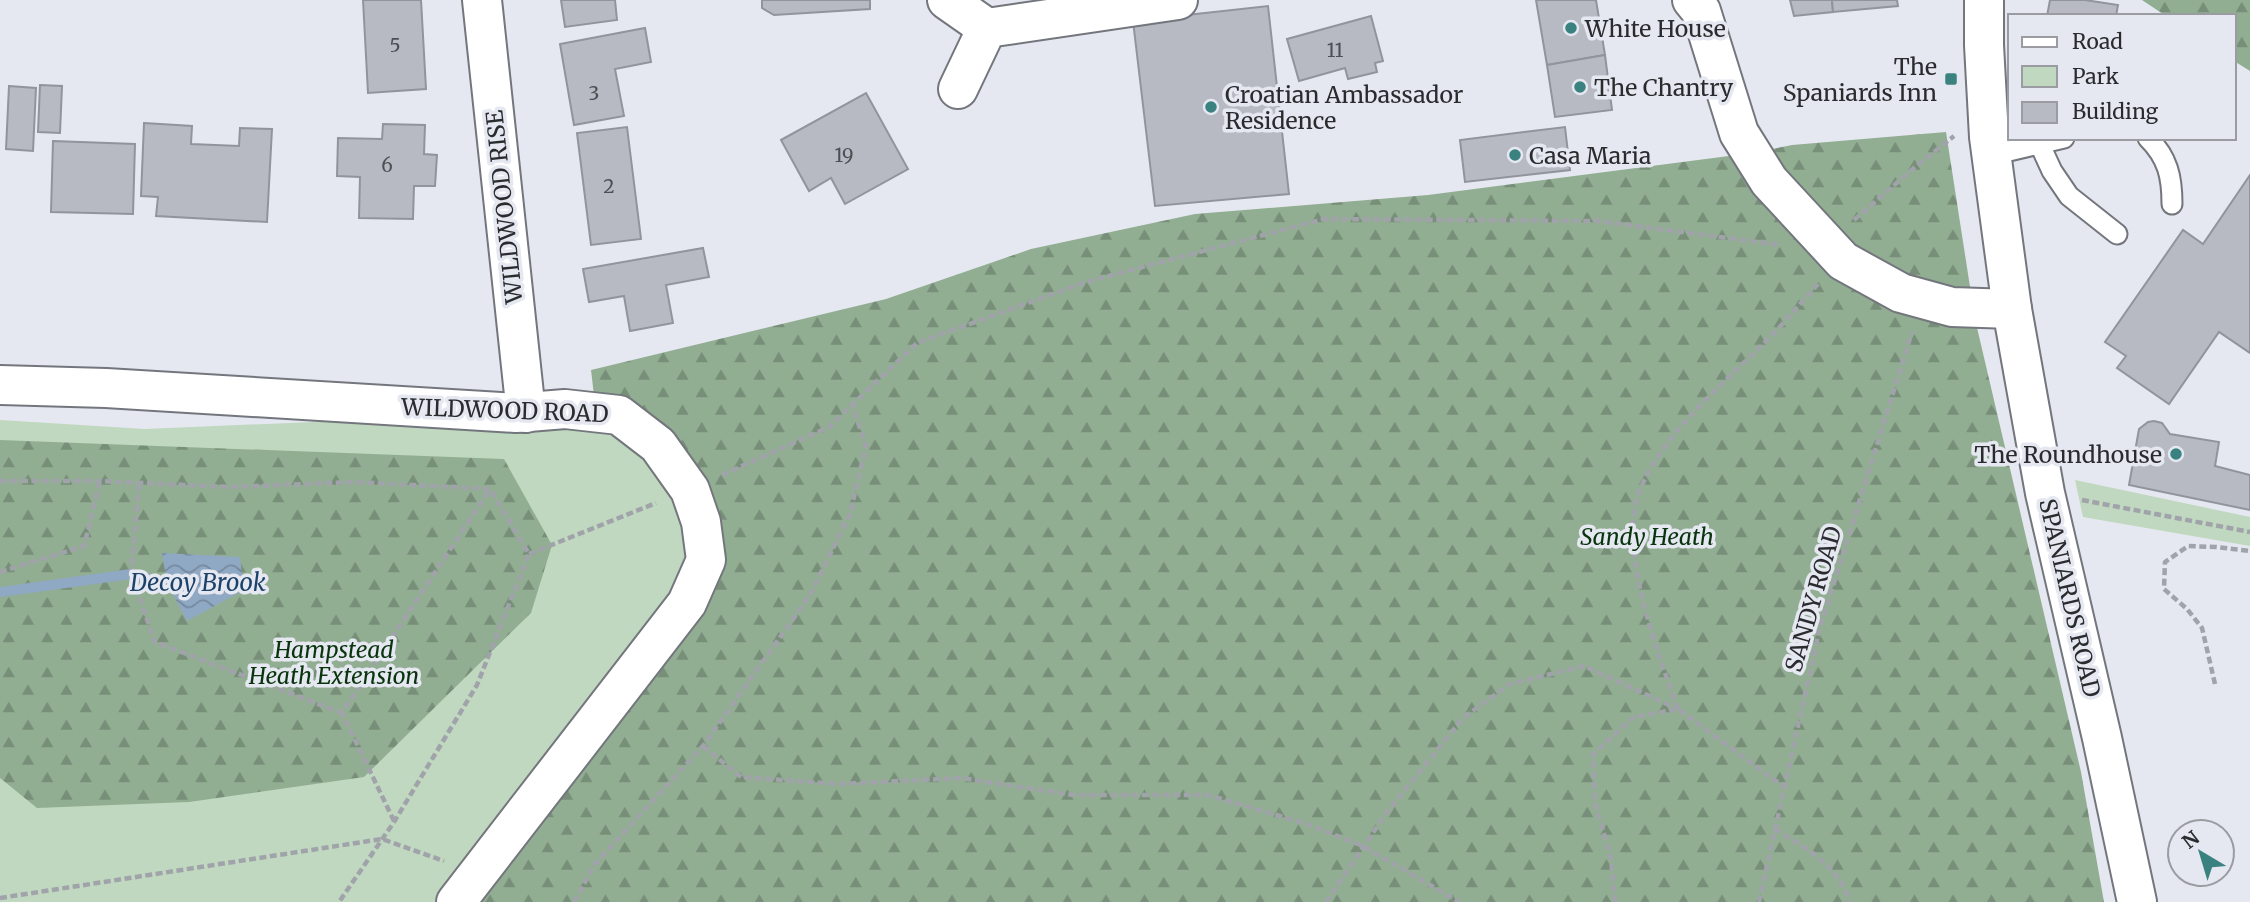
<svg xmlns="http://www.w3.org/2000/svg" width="2250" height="902" font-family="Merriweather,serif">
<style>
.green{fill:#c0d8bf}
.forest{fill:url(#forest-firs)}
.water{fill:url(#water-waves)}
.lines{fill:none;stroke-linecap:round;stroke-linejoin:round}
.stream{stroke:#8fa8c4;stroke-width:10}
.building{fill:#b7bac2;stroke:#91949c;stroke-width:2}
.service-casing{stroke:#73767d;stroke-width:23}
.minor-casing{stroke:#73767d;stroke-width:42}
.tertiary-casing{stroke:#73767d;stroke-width:42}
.secondary-casing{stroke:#73767d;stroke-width:42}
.path{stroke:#a1a3aa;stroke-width:4.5;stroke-dasharray:7 3.5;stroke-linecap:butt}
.service{stroke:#fff;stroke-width:19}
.minor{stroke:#fff;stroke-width:38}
.tertiary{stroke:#fff;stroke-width:38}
.secondary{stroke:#fff;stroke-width:38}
.poi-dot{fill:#3a8280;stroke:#e5e8f0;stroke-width:2.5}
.labels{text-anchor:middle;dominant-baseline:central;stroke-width:7;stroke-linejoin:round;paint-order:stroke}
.number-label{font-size:19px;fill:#4c4f53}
.poi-label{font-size:23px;fill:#292b2e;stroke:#e5e8f0;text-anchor:start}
.street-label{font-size:23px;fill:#292b2e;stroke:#e5e8f0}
.park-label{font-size:23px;font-style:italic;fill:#09340d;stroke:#e5e8f0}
.water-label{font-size:24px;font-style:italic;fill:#1d4269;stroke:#e5e8f0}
</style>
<defs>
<pattern id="forest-firs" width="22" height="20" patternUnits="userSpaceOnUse" patternTransform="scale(1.75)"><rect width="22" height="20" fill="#92ae92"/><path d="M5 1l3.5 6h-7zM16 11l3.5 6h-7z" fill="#778e78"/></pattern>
<pattern id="water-waves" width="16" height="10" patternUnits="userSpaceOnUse" patternTransform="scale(1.75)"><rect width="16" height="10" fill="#8fa8c4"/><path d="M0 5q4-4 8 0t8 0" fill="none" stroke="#7589a0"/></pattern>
</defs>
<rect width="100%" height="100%" fill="#e5e8f0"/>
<!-- green -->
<g class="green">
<polygon points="565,409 658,445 706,560 456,902 0,902 0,420 145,429 526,413"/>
<polygon points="2075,480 2250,517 2250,546 2083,517"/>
</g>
<!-- forest -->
<g class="forest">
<polygon points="2142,0 2250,0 2250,71 2234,61 2234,16 2166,16"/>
<polygon points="1946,132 1975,319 2081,772 2104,902 456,902 687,604 690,490 596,413 591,370 886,299 1031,249 1195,214 1428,195 1752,153 1792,145"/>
<polygon points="0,440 504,459 552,545 531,613 364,777 189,802 37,808 0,778"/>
</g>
<!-- water -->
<polygon class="water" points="162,553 240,557 244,590 187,621 167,583"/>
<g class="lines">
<!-- stream -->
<polyline class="stream" points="0,592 131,574 167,583"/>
</g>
<!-- building -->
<g class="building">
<polygon points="363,0 421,0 426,89 368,93"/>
<polygon points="561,0 615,0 617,20 565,27"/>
<polygon points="762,0 870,0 870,9 774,15 762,8"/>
<polygon points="1536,0 1596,0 1605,55 1547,65"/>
<polygon points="1790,0 1832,0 1833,12 1794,16"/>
<polygon points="1832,0 1897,0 1898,6 1833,12"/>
<polygon points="2050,0 2085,0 2118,5 2116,16 2047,16"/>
<polygon points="1268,6 1289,194 1155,206 1133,21"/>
<polygon points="1371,16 1383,61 1375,63 1377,72 1348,79 1345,68 1299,81 1287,39"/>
<polygon points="645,28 651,62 615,69 624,116 574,125 560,44"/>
<polygon points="1605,55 1612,110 1555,117 1547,65"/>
<polygon points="40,85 62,86 60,133 38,132"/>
<polygon points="9,86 36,88 33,151 6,149"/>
<polygon points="866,93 908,169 845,204 831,178 809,191 781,140"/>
<polygon points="144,123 192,126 191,144 239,146 240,128 272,129 267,222 156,216 158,197 141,196"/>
<polygon points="383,124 425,125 424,154 437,155 435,186 414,186 413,219 359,218 360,177 337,176 338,138 382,139"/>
<polygon points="627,127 641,239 591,245 577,133"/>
<polygon points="1565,127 1570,170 1465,182 1460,140"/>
<polygon points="53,141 135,144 133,214 51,212"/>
<polygon points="2250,175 2250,353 2219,332 2169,404 2117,368 2126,356 2105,342 2183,230 2203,244"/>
<polygon points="703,248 709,277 666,285 673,323 630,331 624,296 589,302 583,269"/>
<polygon points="2154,421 2162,423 2170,434 2219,442 2215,466 2250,475 2250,510 2129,485 2139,429 2148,422"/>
</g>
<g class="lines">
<!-- service casing -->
<g class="service-casing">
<g id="service">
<path d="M2148,138c20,20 24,39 24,66"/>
<polyline points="2040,145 2052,171 2069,196 2117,234"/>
<polyline points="1992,155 2064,138"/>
</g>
</g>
<!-- minor casing -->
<g class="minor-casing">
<g id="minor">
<polyline points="482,0 526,413"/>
<polyline points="947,0 987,28"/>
<polyline points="1692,0 1701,11 1739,133 1769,181 1843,261 1901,293 1952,307 2012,309"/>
<polyline points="958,89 987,28 1178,0"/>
</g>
</g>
<!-- tertiary casing -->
<g class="tertiary-casing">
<polyline id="tertiary" points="0,385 106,388 516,413 565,409 619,415 658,445 690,490 701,522 706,560 687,603 456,902"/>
</g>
<!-- secondary casing -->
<g class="secondary-casing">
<polyline id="secondary" points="1984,0 1984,45 1989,137 2012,309 2045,493 2102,738 2137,902"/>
</g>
<!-- path -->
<g class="path">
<polyline points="1854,220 1914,168 1954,136"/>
<polyline points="722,475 829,427 917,343 1086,282 1324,219 1598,221 1780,245"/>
<polyline points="0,481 100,481 230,487 354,482 490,489 529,554 477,685 394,822 339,902"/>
<polyline points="139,484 131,574 155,642 342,713"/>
<polyline points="2082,500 2250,532"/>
<polyline points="529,554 656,503"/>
<polyline points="0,572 84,546 100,481"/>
<polyline points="2215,684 2202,628 2187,609 2164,589 2165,562 2188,546 2216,547 2250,551"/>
<path d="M1678,709c-19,-52 -52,-141 -44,-196 10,-64 82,-122 126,-166 21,-20 39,-42 58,-63"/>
<polyline points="703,746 741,777 840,784 961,778 1073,795 1208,795 1307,824 1363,846 1459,902"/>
<polyline points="394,821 342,713 490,489"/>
<path d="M1775,829c32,20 62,35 75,73"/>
<polyline points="0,898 382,839 444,861"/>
<polyline points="574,902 595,864 703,746 810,595 850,514 866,446 852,405"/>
<polyline points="1326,902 1387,812 1463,718 1510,684 1584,666 1678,709"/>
<polyline points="1615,902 1611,859 1595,802 1593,754 1634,717 1678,709 1784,787"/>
<polyline points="1759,902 1819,631 1912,332"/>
</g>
<!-- service -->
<use href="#service" class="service"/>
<!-- minor -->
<use href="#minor" class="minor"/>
<!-- tertiary -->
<use href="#tertiary" class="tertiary"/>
<!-- secondary -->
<use href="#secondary" class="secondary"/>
</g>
<!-- markers -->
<g class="poi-dot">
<circle cx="1571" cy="28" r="7"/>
<rect x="1944" y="72" width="14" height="14" rx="3.5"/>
<circle cx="1580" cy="87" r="7"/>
<circle cx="1211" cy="107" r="7"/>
<circle cx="1515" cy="155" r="7"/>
<circle cx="2176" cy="454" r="7"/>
</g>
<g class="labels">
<!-- number labels -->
<g class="number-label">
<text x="395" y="45">5</text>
<text x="1335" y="50">11</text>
<text x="594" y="93">3</text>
<text x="844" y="155">19</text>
<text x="387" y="165">6</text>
<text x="609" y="186">2</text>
</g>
<!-- poi labels -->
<g class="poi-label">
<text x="1585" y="28">White House</text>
<text x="1937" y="66" text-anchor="end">The<tspan x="1937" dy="26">Spaniards Inn</tspan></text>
<text x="1594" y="87">The Chantry</text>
<text x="1225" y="94">Croatian Ambassador<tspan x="1225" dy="26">Residence</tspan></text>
<text x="1529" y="155">Casa Maria</text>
<text x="2162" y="454" text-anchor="end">The Roundhouse</text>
</g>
<!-- street labels -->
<g class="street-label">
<text transform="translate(504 207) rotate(-96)">WILDWOOD RISE</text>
<text transform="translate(505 410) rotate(2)">WILDWOOD ROAD</text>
<text transform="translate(2070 598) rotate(77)">SPANIARDS ROAD</text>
<text transform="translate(1813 599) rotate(-74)">SANDY ROAD</text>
</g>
<!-- park labels -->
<g class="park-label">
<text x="1647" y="536">Sandy Heath</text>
<text x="334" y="649">Hampstead<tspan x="334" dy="26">Heath Extension</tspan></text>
</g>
<!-- water labels -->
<g class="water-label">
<text x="198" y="582">Decoy Brook</text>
</g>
</g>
<!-- legend -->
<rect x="2008" y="14" width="228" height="126" fill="#e5e8f0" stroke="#9a9ca2" stroke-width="2"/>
<rect x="2022" y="37" width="35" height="10" fill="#ffffff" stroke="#9a9ca2" stroke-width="2"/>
<text x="2072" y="49" font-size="21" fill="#292b2e">Road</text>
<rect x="2022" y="66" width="35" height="21" fill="#c0d8bf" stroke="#9a9ca2" stroke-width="2"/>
<text x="2072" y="84" font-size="21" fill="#292b2e">Park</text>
<rect x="2022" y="102" width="35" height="21" fill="#b7bac2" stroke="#9a9ca2" stroke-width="2"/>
<text x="2072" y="119" font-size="21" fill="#292b2e">Building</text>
<!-- north arrow -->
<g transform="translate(2201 853) rotate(322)"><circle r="33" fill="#e5e8f0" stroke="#9a9ca2" stroke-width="2"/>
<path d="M0-5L12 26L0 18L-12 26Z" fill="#3a8280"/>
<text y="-10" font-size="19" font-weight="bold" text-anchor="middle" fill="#292b2e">N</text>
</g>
</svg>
